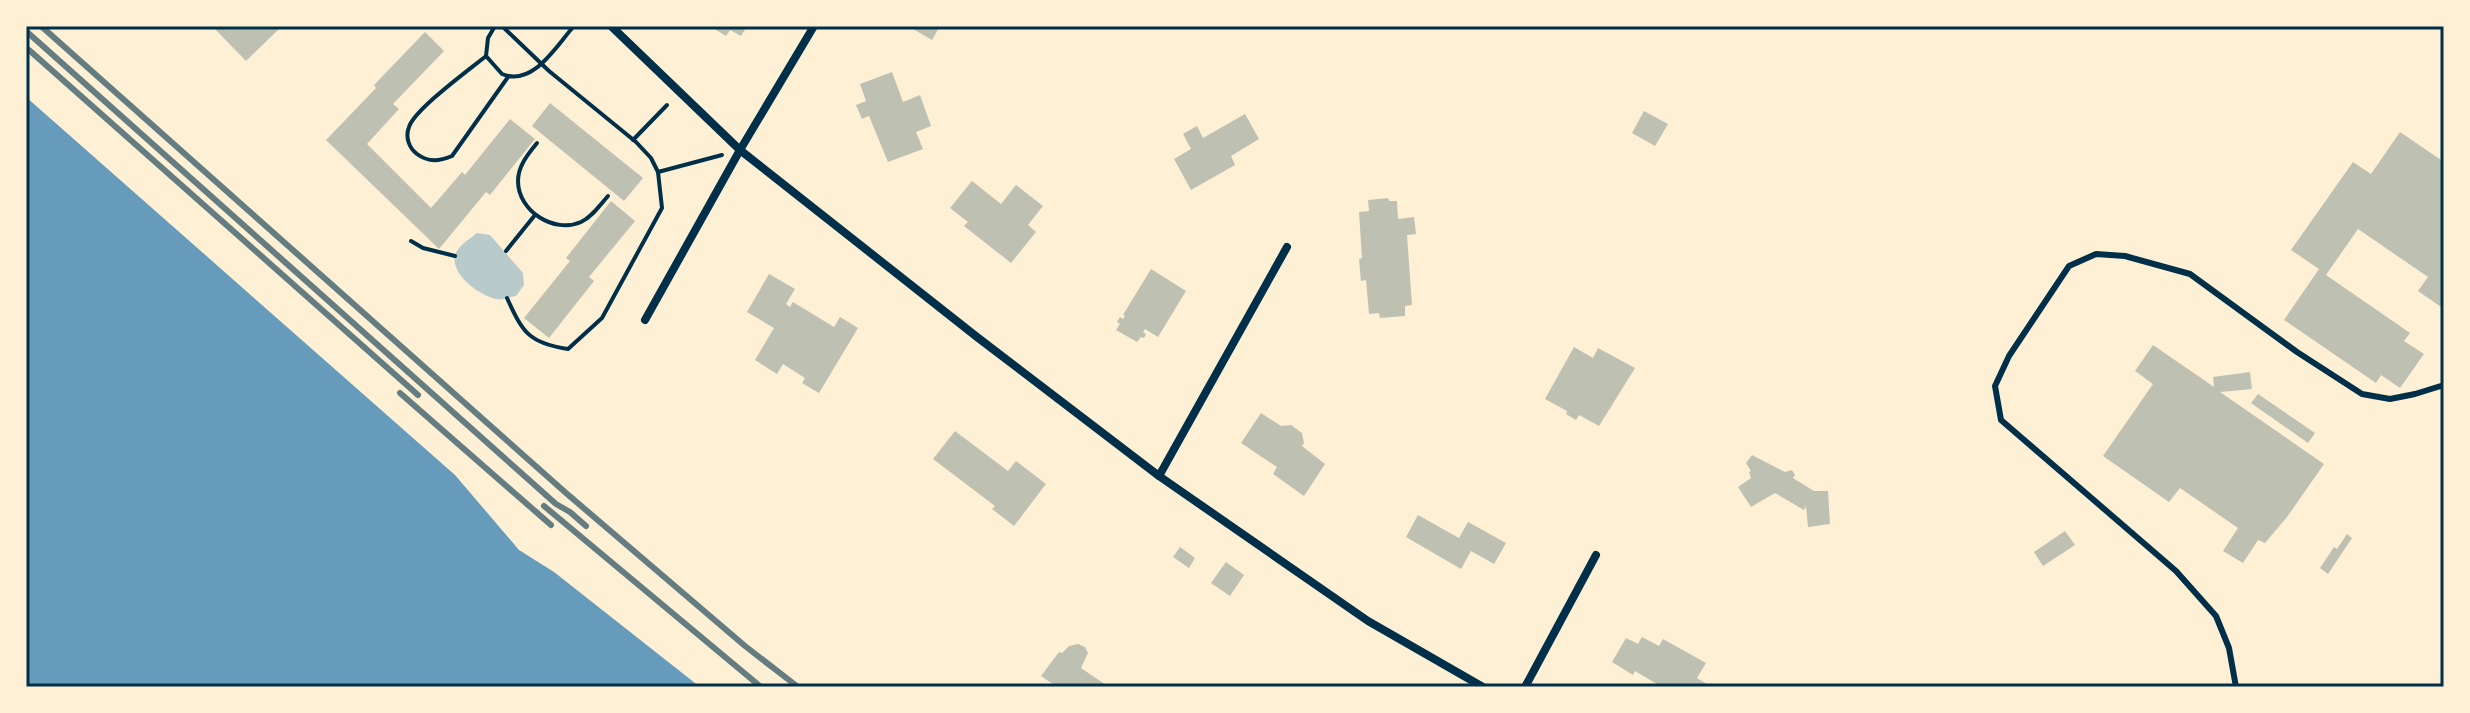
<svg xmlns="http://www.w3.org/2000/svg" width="2470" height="713" font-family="Commissioner,sans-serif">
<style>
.green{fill:#b9caca}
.water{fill:#669bbc}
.building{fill:#bec0b2}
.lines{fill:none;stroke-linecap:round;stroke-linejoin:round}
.path{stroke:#003049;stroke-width:4}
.service{stroke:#003049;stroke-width:6}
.minor{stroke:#003049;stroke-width:8}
.rail{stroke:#657d81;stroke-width:6}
.neatline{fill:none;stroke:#003049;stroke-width:3}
</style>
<rect width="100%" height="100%" fill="#fdf0d5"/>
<!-- green -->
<path class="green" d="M477,233l13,2 33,38 1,12 -8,11c-6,1 -13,4 -19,3 -17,-3 -46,-24 -42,-43 2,-10 15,-17 22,-23z"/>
<!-- water -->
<polygon class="water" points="26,97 455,475 519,550 554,572 700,687 26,687"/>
<!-- building -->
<g class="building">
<polygon points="212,26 282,26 246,61"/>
<polygon points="710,26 747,26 741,36 730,30 726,36"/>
<polygon points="908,26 940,26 932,40"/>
<polygon points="425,32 444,51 393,104 399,109 367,144 431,208 462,172 465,175 510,119 535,139 490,195 486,192 439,249 326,140 376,88 374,85"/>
<polygon points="892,72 903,102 920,95 931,126 916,132 923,149 888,162 869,116 862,119 856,105 866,101 860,84"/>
<polygon points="550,103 643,178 624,201 532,126"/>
<polygon points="1644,111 1668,124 1655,146 1632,133"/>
<polygon points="1245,114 1259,139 1231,156 1235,165 1191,190 1174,159 1191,149 1183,134 1197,126 1203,138"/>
<polygon points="2400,132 2444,162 2444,309 2418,291 2428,277 2358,229 2326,275 2410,333 2404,341 2424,354 2400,388 2381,375 2376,383 2284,320 2319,269 2291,250 2353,162 2371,174"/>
<polygon points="972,181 1001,204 1016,185 1043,206 1028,225 1036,232 1011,263 964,226 968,222 950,208"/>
<polygon points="1388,198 1389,201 1397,201 1398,219 1414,217 1416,234 1407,235 1412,305 1405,306 1405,316 1380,318 1379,313 1369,314 1366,280 1361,281 1359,259 1362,258 1359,212 1369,211 1368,200"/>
<polygon points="611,201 635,221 589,277 594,281 549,338 524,318 570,261 566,258"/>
<polygon points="1151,269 1186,291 1158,337 1145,329 1143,332 1146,334 1144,338 1141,337 1137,342 1116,330 1120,324 1117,322 1120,317 1123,319 1125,316 1123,315"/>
<polygon points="769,274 795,289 786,304 790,307 793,302 834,327 840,317 858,328 819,393 802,383 805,378 783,364 777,374 755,360 774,328 747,312"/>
<polygon points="2153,345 2214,387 2213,377 2250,372 2252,389 2220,392 2324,464 2287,517 2265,543 2258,540 2243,563 2223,551 2238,528 2180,488 2169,502 2103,456 2153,384 2135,371"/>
<polygon points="1574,347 1593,358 1598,348 1635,368 1599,426 1579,415 1576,420 1566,414 1567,411 1545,399"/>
<polygon points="2258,394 2315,433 2308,443 2251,403"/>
<polygon points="1261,413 1281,426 1291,425 1302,433 1304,443 1302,446 1325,464 1304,496 1273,474 1277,467 1241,443"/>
<polygon points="955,431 1008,471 1016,461 1046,484 1014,526 992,509 995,506 933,459"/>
<polygon points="1752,455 1785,472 1792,470 1795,475 1793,478 1814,491 1828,491 1830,524 1808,527 1806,506 1804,510 1775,493 1751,507 1738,487 1751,478 1749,472 1751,471 1746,463"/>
<polygon points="1418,515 1459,538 1468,522 1506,543 1494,564 1471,551 1461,569 1406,537"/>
<polygon points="2065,531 2075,545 2043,566 2034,552"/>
<polygon points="2347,534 2352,538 2328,574 2320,568 2334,547 2337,549"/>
<polygon points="1180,547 1195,558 1189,568 1173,557"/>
<polygon points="1226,562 1244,575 1230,596 1211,583"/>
<polygon points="1642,637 1659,646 1663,639 1706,663 1697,678 1712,687 1662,687 1635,671 1633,675 1612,662 1626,638 1638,644"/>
<polygon points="1078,644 1085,647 1088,653 1081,668 1109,687 1057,687 1041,676 1059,652 1062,653 1069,646"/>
</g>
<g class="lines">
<!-- path -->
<g class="path">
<path d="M495,26l-7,12 -2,18 16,18c31,13 54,-28 72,-48"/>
<path d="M502,26l47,45 87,71 15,16 7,14 4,36 -60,110 -34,31c-39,-6 -45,-16 -61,-51"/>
<path d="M486,56c-17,14 -71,53 -77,71 -4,10 0,21 8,27 12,9 23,7 35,2l56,-79"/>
<polyline points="633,140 667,105"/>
<path d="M537,143c-9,11 -19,23 -19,38 0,30 36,53 63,41 11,-5 19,-17 27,-26"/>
<polyline points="658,172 722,155"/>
<polyline points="411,241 423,248 455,256"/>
<polyline points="506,251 535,215"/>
</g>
<!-- service -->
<polyline class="service" points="2236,687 2229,648 2216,616 2176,571 2001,420 1995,386 2009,356 2069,266 2096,254 2125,256 2190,274 2297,352 2362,394 2390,399 2415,394 2444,385"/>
<!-- minor -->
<g class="minor">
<polyline points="611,26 740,150 977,337 1159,476 1368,621 1483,687"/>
<polyline points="645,320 740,150 814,26"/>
<polyline points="1159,476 1287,247"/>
<polyline points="1525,687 1596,555"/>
</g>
<!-- rail -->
<g class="rail">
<polyline points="41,26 566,493 745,646 798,687"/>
<polyline points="26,31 556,504 570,512 586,526"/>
<polyline points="29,50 418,395"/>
<polyline points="400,393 551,525"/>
<polyline points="544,506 761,687"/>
</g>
</g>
<!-- border -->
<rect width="2470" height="713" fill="none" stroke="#fdf0d5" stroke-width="56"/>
<rect x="28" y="28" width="2414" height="657" class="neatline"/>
</svg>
